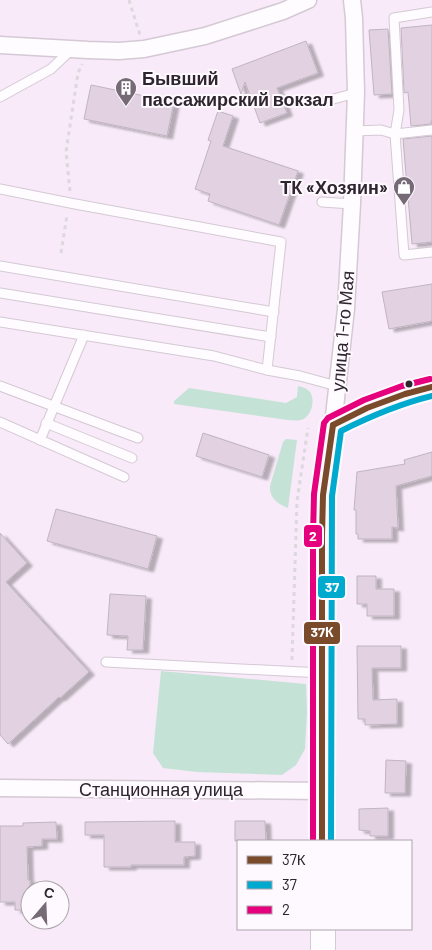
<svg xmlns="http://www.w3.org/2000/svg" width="432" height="950" font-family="Barlow,sans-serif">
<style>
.green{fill:#c4e3d6}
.building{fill:#e1d1e1;stroke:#c0b5c0;filter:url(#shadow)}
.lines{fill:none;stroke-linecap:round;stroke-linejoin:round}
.lane-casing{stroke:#d4c9d4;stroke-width:11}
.street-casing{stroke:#d4c9d4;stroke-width:19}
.secondary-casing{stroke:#d4c9d4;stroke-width:26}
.path{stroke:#ddd8dd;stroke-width:3;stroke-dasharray:4 4;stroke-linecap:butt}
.lane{stroke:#fefcfe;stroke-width:9}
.street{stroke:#fefcfe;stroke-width:16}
.secondary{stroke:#fefcfe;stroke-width:24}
.bus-1-casing{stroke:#fef9fe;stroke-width:10}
.bus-2-casing{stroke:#fef9fe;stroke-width:10}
.bus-3-casing{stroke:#fef9fe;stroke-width:10}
.bus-1{stroke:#7a4b2a;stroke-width:6}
.bus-2{stroke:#00a9ce;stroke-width:6}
.bus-3{stroke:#e5007d;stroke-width:6}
.bus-dot{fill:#2e252f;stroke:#fef9fe;stroke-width:2}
.labels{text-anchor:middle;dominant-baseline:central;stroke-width:4;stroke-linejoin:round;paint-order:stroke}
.poi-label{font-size:18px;font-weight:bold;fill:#2e252f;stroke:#fef9fe;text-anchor:start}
.street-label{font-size:18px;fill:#2e252f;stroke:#fef9fe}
.line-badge{stroke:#fef9fe;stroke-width:2}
.badge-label{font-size:14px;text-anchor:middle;font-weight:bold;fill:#fff}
</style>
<defs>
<filter id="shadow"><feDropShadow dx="5.5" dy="3" stdDeviation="1" flood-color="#0004"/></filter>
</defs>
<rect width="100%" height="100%" fill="#f8eaf8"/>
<!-- green -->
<g class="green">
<path d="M298,386c4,1 9,2 12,6 6,8 1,26 -9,28 -4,1 -9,0 -13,0l-114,-16v-3l15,-13 97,15 11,-6z"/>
<path d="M286,439l11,1 -9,68c-10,-4 -19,-10 -18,-22l13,-44z"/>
<polygon points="161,671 306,684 307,712 305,749 296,765 282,775 197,772 163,768 153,753"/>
</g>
<!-- building -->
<g class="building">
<polygon points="432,25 432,121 431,121 431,124 411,126 408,92 404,93 401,28"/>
<polygon points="388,29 392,94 374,95 369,30"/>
<polygon points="306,41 318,73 277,88 287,113 260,123 245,82 241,94 232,69"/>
<polygon points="91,85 174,102 167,136 84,119"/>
<polygon points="218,111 233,116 223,146 298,171 279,225 208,201 210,194 195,189 211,141 208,140"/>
<polygon points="432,136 432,242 412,244 403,139"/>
<polygon points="432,284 432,321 389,329 382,292"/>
<polygon points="203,433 269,455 262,477 196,456"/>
<polygon points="432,452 432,476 396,486 398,528 392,527 392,539 358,539 358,534 356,534 356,510 354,510 357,472 405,464 404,460"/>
<polygon points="56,509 157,536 148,569 47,541"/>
<polygon points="0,533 27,563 6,582 89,672 60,698 59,697 8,744 0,735"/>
<polygon points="357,576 376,576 376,589 394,589 394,616 367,616 367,604 357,604"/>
<polygon points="110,594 146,596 143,650 127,650 128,636 107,635"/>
<polygon points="357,646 401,646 401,668 372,668 373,700 397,699 397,724 365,725 365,719 358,719"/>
<polygon points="386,760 406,761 405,793 385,793"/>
<polygon points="388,808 388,836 370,836 370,831 359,830 359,809"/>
<polygon points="175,821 175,842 195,842 195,856 184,857 184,865 131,865 131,867 104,867 104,835 85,835 85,822"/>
<polygon points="235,821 265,821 266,841 235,841"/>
<polygon points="56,822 57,839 42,839 42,846 27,847 28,880 30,880 30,910 15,910 15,902 0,902 0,826 23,826 23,823"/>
</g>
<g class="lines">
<!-- lane casing -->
<g class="lane-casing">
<g id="lane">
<polyline points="432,12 394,18 399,110 395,134 432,130"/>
<polyline points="0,97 51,69 72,49"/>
<polyline points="326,101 356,93"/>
<polyline points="355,131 381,130 395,134 404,255 432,252"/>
<polyline points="0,189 70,203 281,242 267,370"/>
<polyline points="322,202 352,204"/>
<polyline points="0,266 274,312"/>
<polyline points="0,293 271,337"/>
<polyline points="0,322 214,356 267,370 300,376 337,386"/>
<polyline points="0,386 138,438"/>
<polyline points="0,422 124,477"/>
<polyline points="46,423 132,458"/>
<polyline points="40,440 84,335"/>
<polyline points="106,662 322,673"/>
</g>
</g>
<!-- street casing -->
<g class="street-casing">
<g id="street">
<polyline points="0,45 88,50 119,51 144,49 205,36 283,11 308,0"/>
<polyline points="333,425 346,309 352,204 356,93 354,18 352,0"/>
<polyline points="0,788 322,791"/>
</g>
</g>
<!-- secondary casing -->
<g class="secondary-casing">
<g id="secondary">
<polyline points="322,841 322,536 323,495 333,425 367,408 405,394 432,387"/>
<polyline points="323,929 323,950"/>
</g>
</g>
<!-- path -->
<g class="path">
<polyline points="129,0 140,35"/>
<polyline points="70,191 66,152 78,73 82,64"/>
<polyline points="61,253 67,215"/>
<polyline points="292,660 297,501 308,428"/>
</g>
<!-- lane -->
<use href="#lane" class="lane"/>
<!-- street -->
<use href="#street" class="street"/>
<!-- secondary -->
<use href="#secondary" class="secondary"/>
<!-- bus-1 casing -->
<g class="bus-1-casing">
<g id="bus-1">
<polyline points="333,425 367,408 405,394 432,387"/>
<polyline points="322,841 322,536 323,495 333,425"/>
</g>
</g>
<!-- bus-2 casing -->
<g class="bus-2-casing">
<path id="bus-2" d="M331,841l1,-345 9,-65c30,-15 58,-27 91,-35"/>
</g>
<!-- bus-3 casing -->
<g class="bus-3-casing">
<polyline id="bus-3" points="313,841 313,536 314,494 324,423 328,418 364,400 402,386 430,379"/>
</g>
<!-- bus-1 -->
<use href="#bus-1" class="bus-1"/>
<!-- bus-2 -->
<use href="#bus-2" class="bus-2"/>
<!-- bus-3 -->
<use href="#bus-3" class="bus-3"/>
</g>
<!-- icons -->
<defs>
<g id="building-pin" transform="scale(1.125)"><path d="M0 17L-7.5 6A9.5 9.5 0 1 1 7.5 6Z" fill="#756a75" stroke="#fef9fe"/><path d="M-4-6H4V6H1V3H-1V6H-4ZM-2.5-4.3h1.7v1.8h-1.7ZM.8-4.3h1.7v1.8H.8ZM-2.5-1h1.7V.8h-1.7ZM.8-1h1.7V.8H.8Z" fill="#fff"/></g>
<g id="shop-pin" transform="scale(1.125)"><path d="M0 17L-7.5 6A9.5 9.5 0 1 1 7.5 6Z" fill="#756a75" stroke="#fef9fe"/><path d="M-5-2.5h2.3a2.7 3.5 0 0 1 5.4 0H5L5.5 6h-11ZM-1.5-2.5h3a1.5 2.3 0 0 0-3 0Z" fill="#fff"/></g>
</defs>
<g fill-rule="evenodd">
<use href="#building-pin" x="126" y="88"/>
<use href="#shop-pin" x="404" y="187"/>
</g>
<!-- markers -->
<circle class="bus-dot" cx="409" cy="384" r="4.5"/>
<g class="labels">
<!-- poi labels -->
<g class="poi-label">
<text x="142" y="78">Бывший<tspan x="142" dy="21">пассажирский вокзал</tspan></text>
<text x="388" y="187" text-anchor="end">ТК «Хозяин»</text>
</g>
<!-- street labels -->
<g class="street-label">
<text transform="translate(342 331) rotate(-85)">улица 1-го Мая</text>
<text x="161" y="789">Станционная улица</text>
</g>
</g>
<g class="line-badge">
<rect x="303" y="524" width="20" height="24" rx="5" fill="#e5007d"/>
<rect x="317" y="575" width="29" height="24" rx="5" fill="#00a9ce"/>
<rect x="303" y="621" width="38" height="24" rx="5" fill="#7a4b2a"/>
</g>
<g class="badge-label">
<text x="313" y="541">2</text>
<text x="332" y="592">37</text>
<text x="322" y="637">37К</text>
</g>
<!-- legend -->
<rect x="237" y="840" width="175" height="90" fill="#fef9fe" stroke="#aba4ab"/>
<rect x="247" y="856" width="25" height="8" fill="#7a4b2a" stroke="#aba4ab"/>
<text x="282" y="865" font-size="15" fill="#2e252f">37К</text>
<rect x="247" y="881" width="25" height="8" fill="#00a9ce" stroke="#aba4ab"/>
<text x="282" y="890" font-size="15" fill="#2e252f">37</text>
<rect x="247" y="906" width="25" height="8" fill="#e5007d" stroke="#aba4ab"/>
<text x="282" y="915" font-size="15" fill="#2e252f">2</text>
<!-- north arrow -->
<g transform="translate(45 905) rotate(19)"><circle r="24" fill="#fef9fe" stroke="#aba4ab"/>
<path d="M0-4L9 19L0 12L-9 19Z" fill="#756a75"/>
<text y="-8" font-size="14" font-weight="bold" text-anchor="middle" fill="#2e252f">С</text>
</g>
</svg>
